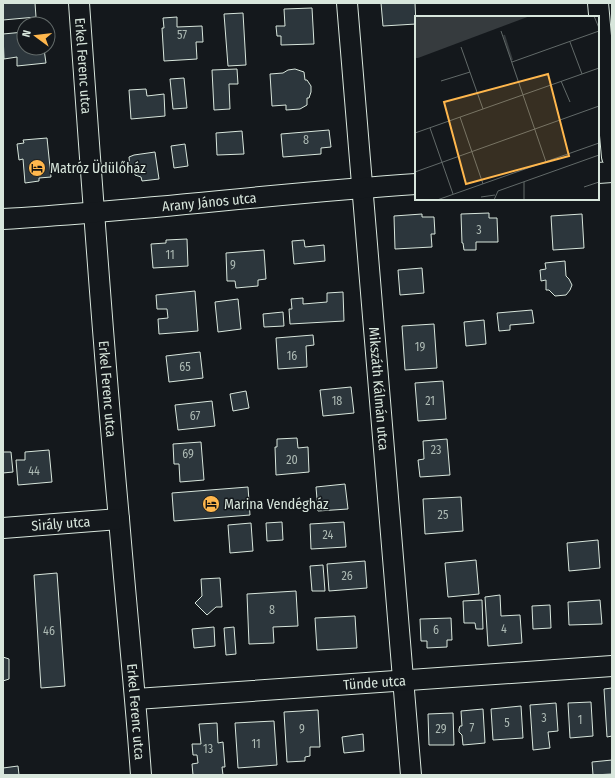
<svg xmlns="http://www.w3.org/2000/svg" width="615" height="778" font-family="'Fira Sans Condensed',sans-serif">
<style>
.building{fill:#2c363c;stroke:#d8e6dc}
.lines{fill:none;stroke-linecap:round;stroke-linejoin:round}
.minor-casing{stroke:#d8e6dc;stroke-width:22}
.minor{stroke:#14181c;stroke-width:20}
.labels{text-anchor:middle;dominant-baseline:central;stroke-width:3;stroke-linejoin:round;paint-order:stroke}
.number-label{font-size:12px;fill:#adbab4}
.street-label{font-size:14px;fill:#d8e6dc;stroke:#14181c}
.poi-label{font-size:14px;fill:#d8e6dc;stroke:#14181c;text-anchor:start}
.inset-river{fill:none;stroke:#363b3e;stroke-width:2}
.inset-road{fill:none;stroke:#626a69;stroke-width:1}
.view{fill:#ffb74d;fill-opacity:0.15;stroke:#ffb74d;stroke-width:2}
.inset-edge{fill:none;stroke:#d8e6dc;stroke-width:2}
</style>
<rect width="100%" height="100%" fill="#14181c"/>
<!-- building -->
<g class="building">
<polygon points="3,3 35,3 36,17 3,20"/>
<polygon points="381,3 415,3 416,24 383,26"/>
<polygon points="312,8 314,44 281,45 281,36 277,36 276,26 285,26 284,9"/>
<polygon points="243,13 246,65 228,66 224,14"/>
<polygon points="177,17 177,27 202,26 203,42 196,42 197,59 164,61 162,28 164,28 163,18"/>
<polygon points="24,32 24,48 36,48 36,50 44,49 46,63 17,66 17,57 4,59 3,34"/>
<polygon points="237,69 238,84 229,84 230,109 214,110 212,70"/>
<polygon points="295,69 304,72 305,80 307,80 311,86 311,92 309,98 307,98 307,105 300,109 286,110 286,105 272,106 270,74 283,73 288,70"/>
<polygon points="184,78 187,108 173,109 170,79"/>
<polygon points="146,89 147,96 164,94 165,116 131,119 129,90"/>
<polygon points="329,130 331,147 321,148 321,154 283,157 281,134"/>
<polygon points="242,131 244,154 217,155 216,133"/>
<polygon points="47,138 51,177 39,178 39,181 25,183 23,159 19,160 17,144 24,143 23,140"/>
<polygon points="185,144 188,166 174,168 171,146"/>
<polygon points="155,152 159,179 142,181 141,177 135,175 135,169 130,167 129,157 134,155"/>
<polygon points="489,213 489,218 497,218 498,242 476,242 476,250 464,250 463,243 462,243 461,214"/>
<polygon points="422,214 422,217 434,217 435,234 431,234 432,247 395,249 394,216"/>
<polygon points="582,214 584,248 553,250 551,216"/>
<polygon points="187,239 188,266 153,268 151,244 166,243 166,240"/>
<polygon points="304,240 305,247 324,245 325,261 294,264 292,241"/>
<polygon points="264,250 266,279 258,280 258,286 236,288 235,281 227,281 226,253"/>
<polygon points="565,261 566,276 569,279 572,285 570,290 566,295 555,296 549,290 546,290 546,280 541,281 540,270 546,269 545,263"/>
<polygon points="422,268 424,293 400,295 398,270"/>
<polygon points="195,291 198,331 159,334 158,319 168,318 167,309 157,309 156,295"/>
<polygon points="343,292 344,321 290,324 289,309 292,309 291,299 303,298 303,304 327,302 327,293"/>
<polygon points="238,299 241,329 218,332 215,302"/>
<polygon points="532,310 534,323 510,325 510,330 499,331 497,313"/>
<polygon points="283,312 284,326 264,327 263,314"/>
<polygon points="484,320 486,344 466,346 464,322"/>
<polygon points="434,324 437,368 405,370 402,326"/>
<polygon points="313,335 314,345 306,346 307,367 278,369 276,338"/>
<polygon points="200,352 203,378 169,382 166,356"/>
<polygon points="443,381 446,419 418,421 415,383"/>
<polygon points="351,387 354,413 323,416 320,390"/>
<polygon points="246,391 249,408 233,411 230,394"/>
<polygon points="212,401 215,426 178,430 175,405"/>
<polygon points="297,438 298,448 308,447 309,472 276,475 275,447 277,447 277,439"/>
<polygon points="447,439 450,475 420,477 418,460 424,459 423,441"/>
<polygon points="201,442 204,480 180,482 179,464 174,464 173,444"/>
<polygon points="49,450 52,482 18,485 16,460 25,460 25,452"/>
<polygon points="3,452 11,452 13,472 3,473"/>
<polygon points="345,484 348,509 318,511 316,487"/>
<polygon points="248,487 250,515 174,521 172,493"/>
<polygon points="461,497 463,531 425,534 423,499"/>
<polygon points="282,522 283,540 267,541 266,523"/>
<polygon points="344,522 346,547 311,549 310,524"/>
<polygon points="251,523 253,551 230,553 228,525"/>
<polygon points="598,540 600,568 569,571 567,543"/>
<polygon points="476,560 479,594 448,597 445,563"/>
<polygon points="365,561 367,588 329,591 327,564"/>
<polygon points="323,565 325,591 312,591 310,566"/>
<polygon points="57,573 65,686 41,688 34,575"/>
<polygon points="220,578 222,607 216,607 207,615 195,603 202,596 201,579"/>
<polygon points="296,591 298,626 273,627 274,643 249,644 247,594"/>
<polygon points="500,595 501,616 520,615 522,643 488,646 485,597"/>
<polygon points="482,600 483,629 476,629 475,623 464,623 463,601"/>
<polygon points="600,600 602,624 569,625 568,602"/>
<polygon points="550,605 551,628 533,629 532,606"/>
<polygon points="355,616 357,648 317,650 315,618"/>
<polygon points="451,618 452,640 447,640 447,647 427,648 427,641 421,641 420,619"/>
<polygon points="214,627 215,646 194,648 192,629"/>
<polygon points="234,627 236,654 226,655 224,628"/>
<polygon points="3,657 9,659 9,679 3,681"/>
<polygon points="612,688 612,736 607,737 604,689"/>
<polygon points="591,702 593,736 570,738 568,703"/>
<polygon points="556,703 558,731 548,732 550,748 533,750 530,705"/>
<polygon points="521,706 523,738 493,740 491,709"/>
<polygon points="483,709 485,743 463,745 462,735 459,732 459,729 460,726 462,726 461,711"/>
<polygon points="318,710 320,747 310,747 310,756 305,757 305,761 287,762 284,712"/>
<polygon points="453,713 454,745 429,745 428,714"/>
<polygon points="274,721 277,765 238,768 235,723"/>
<polygon points="217,723 218,743 223,742 225,767 222,767 223,775 193,775 192,764 198,763 197,755 193,755 192,744 201,744 199,724"/>
<polygon points="363,734 364,751 344,753 342,737"/>
<polygon points="612,760 612,774 593,775 592,762"/>
<polygon points="18,766 19,775 3,775 3,768"/>
</g>
<g class="lines">
<!-- minor casing -->
<g class="minor-casing">
<g id="minor">
<path id="s1" d="M79,3c12,172 24,344 40,516 7,85 16,171 22,256"/>
<path id="s2" d="M347,3l64,772"/>
<polyline points="598,3 612,157"/>
<polyline points="598,173 612,172"/>
<path id="s3" d="M3,219c138,-8 275,-26 413,-35"/>
<path id="s4" d="M3,528l116,-9"/>
<path id="s5" d="M136,699l476,-33"/>
</g>
</g>
<!-- minor -->
<use href="#minor" class="minor"/>
</g>
<!-- icons -->
<defs>
<g id="hotel-disc" transform="scale(0.9)"><circle r="9.5" fill="#ffb74d" stroke="#14181c"/><path d="M-6-4.5h1.5V1H6V5H4.5V3h-9V5H-6ZM-4 0a1.8 1.8 0 1 1 3.6 0ZM.5 0V-2.5h3Q6-2.5 6 0Z" fill="#111"/></g>
</defs>
<g fill-rule="evenodd">
<use href="#hotel-disc" x="37" y="168"/>
<use href="#hotel-disc" x="211" y="504"/>
</g>
<g class="labels">
<!-- number labels -->
<g class="number-label">
<text x="182" y="35">57</text>
<text x="306" y="140">8</text>
<text x="479" y="230">3</text>
<text x="170" y="255">11</text>
<text x="233" y="265">9</text>
<text x="420" y="347">19</text>
<text x="292" y="356">16</text>
<text x="185" y="367">65</text>
<text x="337" y="401">18</text>
<text x="430" y="401">21</text>
<text x="195" y="416">67</text>
<text x="436" y="450">23</text>
<text x="188" y="454">69</text>
<text x="292" y="460">20</text>
<text x="34" y="471">44</text>
<text x="443" y="515">25</text>
<text x="328" y="535">24</text>
<text x="347" y="576">26</text>
<text x="272" y="610">8</text>
<text x="504" y="629">4</text>
<text x="436" y="630">6</text>
<text x="49" y="631">46</text>
<text x="544" y="718">3</text>
<text x="580" y="720">1</text>
<text x="507" y="723">5</text>
<text x="472" y="728">7</text>
<text x="302" y="729">9</text>
<text x="441" y="729">29</text>
<text x="256" y="744">11</text>
<text x="208" y="749">13</text>
</g>
<!-- street labels -->
<g class="street-label">
<text stroke="none"><textPath href="#s1" startOffset="63">Erkel Ferenc utca</textPath></text>
<text stroke="none"><textPath href="#s3" startOffset="207">Arany János utca</textPath></text>
<text stroke="none"><textPath href="#s1" startOffset="387">Erkel Ferenc utca</textPath></text>
<text stroke="none"><textPath href="#s2" startOffset="387">Mikszáth Kálmán utca</textPath></text>
<text stroke="none"><textPath href="#s4" startOffset="58">Sirály utca</textPath></text>
<text stroke="none"><textPath href="#s5" startOffset="239">Tünde utca</textPath></text>
<text stroke="none"><textPath href="#s1" startOffset="711">Erkel Ferenc utca</textPath></text>
</g>
<!-- poi labels -->
<g class="poi-label">
<text x="50" y="168">Matróz Üdülőház</text>
<text x="224" y="504">Marina Vendégház</text>
</g>
</g>
<!-- overview -->
<g transform="translate(415 16)">
<rect width="184" height="184" fill="#14181c"/>
<path d="M0,0h115l-112,42h-3z" fill="#363b3e"/>
<path class="inset-river" d="M89,19l8,25"/>
<path class="inset-road" d="M179,0l5,12M86,15l45,131M155,26l12,32M46,31l22,62M97,46l87,-31M26,65l29,-9M146,65l9,21M45,101l23,67M15,112l23,66M0,117l184,-65M0,156l184,-66M169,171l15,-5M66,181l14,-2M22,184l162,-57M79,184l4,-9 101,-36M109,184v-18"/>
<path class="view" d="M133,58l21,82 -103,28 -22,-82z"/>
<rect width="184" height="184" class="inset-edge"/>
</g>
<!-- border -->
<rect width="615" height="778" fill="none" stroke="#d8e6dc" stroke-width="8"/>
<!-- north arrow -->
<g transform="translate(36 36) rotate(285)"><circle r="19" fill="#14181c" stroke="#626a69"/>
<path d="M0-3L7 15L0 10L-7 15Z" fill="#ffb74d"/>
<text y="-6" font-size="11" font-weight="bold" text-anchor="middle" fill="#d8e6dc">N</text>
</g>
</svg>
